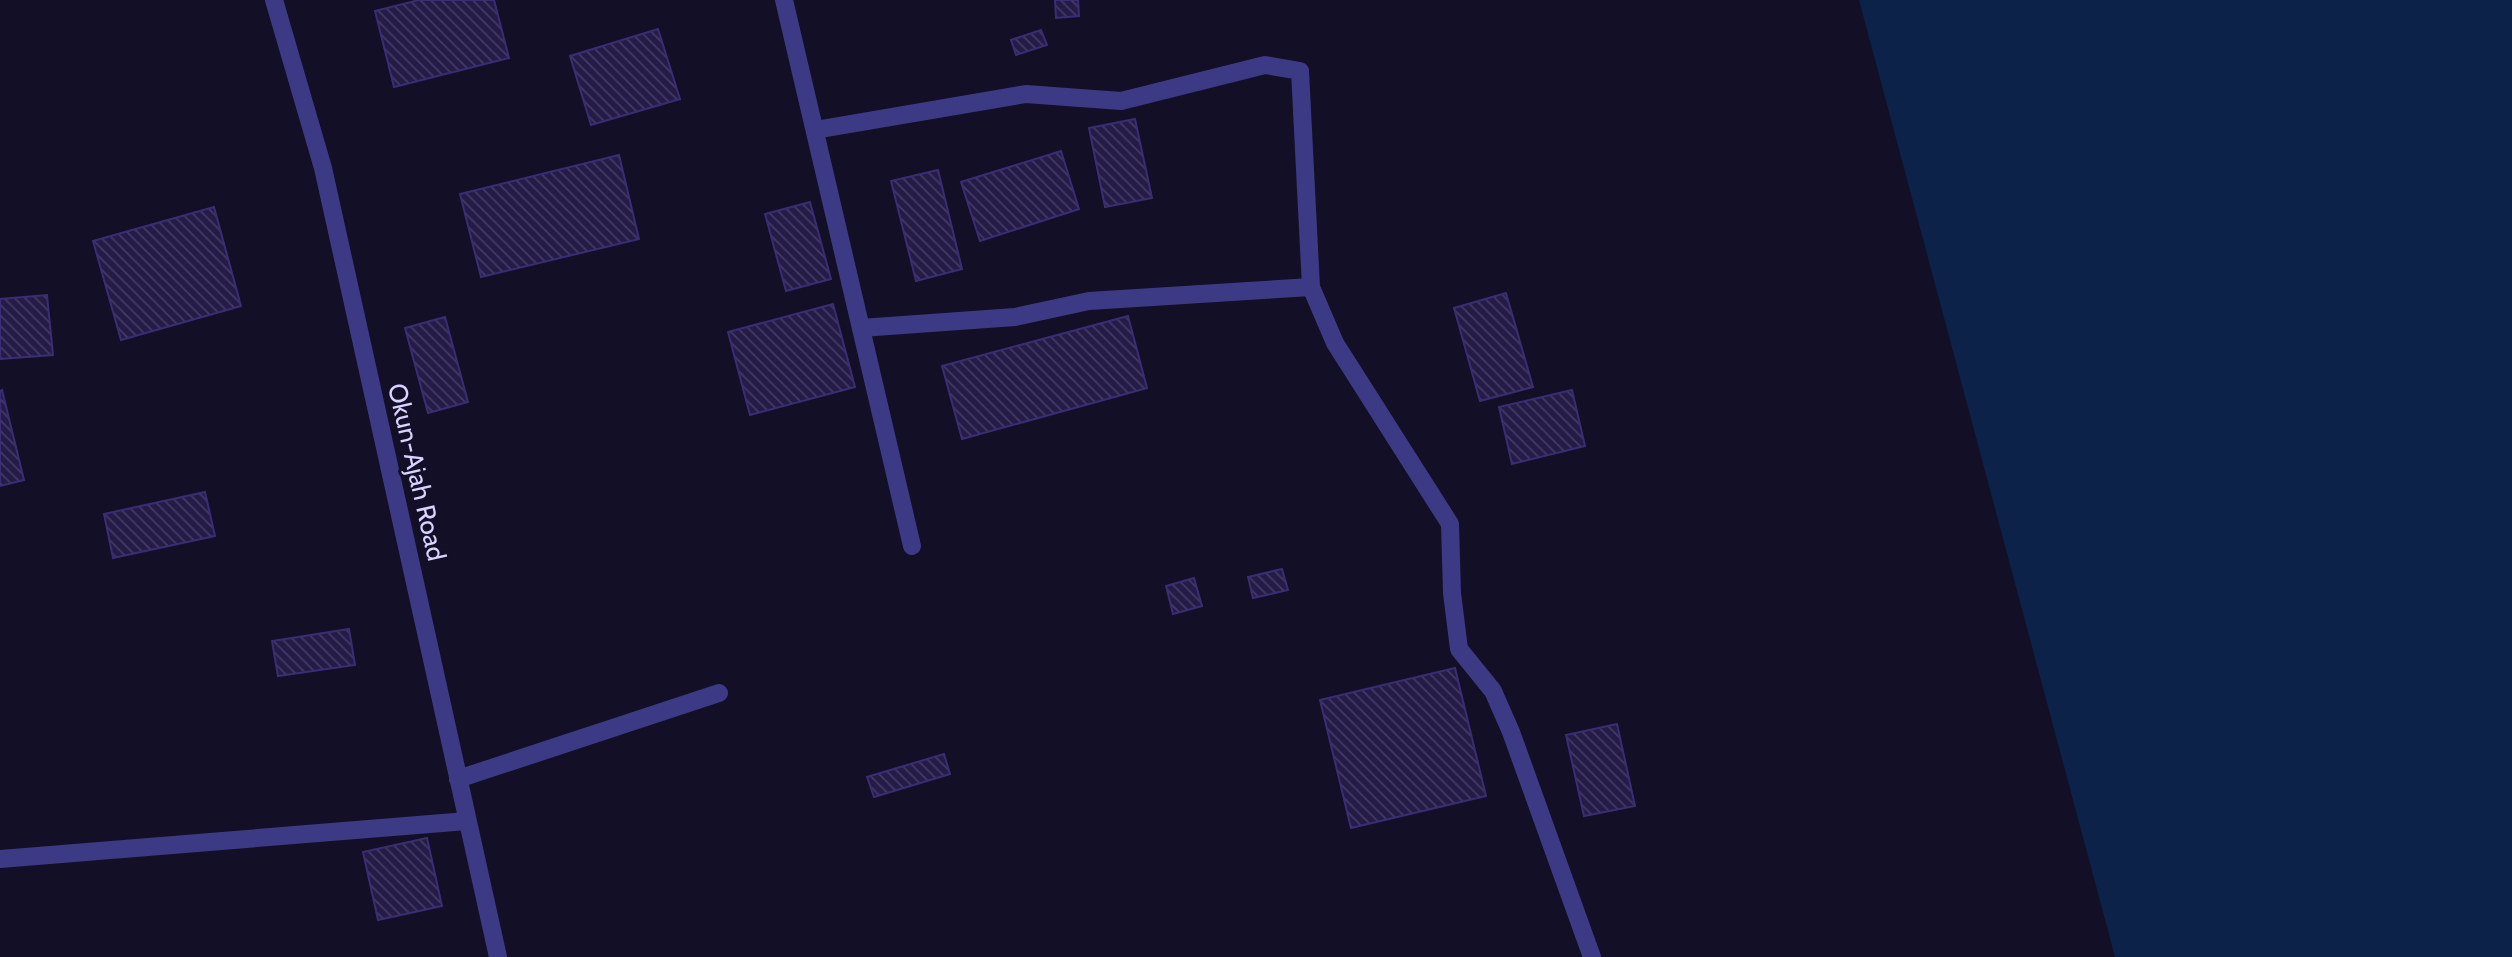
<svg xmlns="http://www.w3.org/2000/svg" width="2512" height="957" font-family="Cabin,sans-serif">
<style>
.water{fill:#0c2248}
.building{fill:url(#building-back-hatch);stroke:#3b2d73;stroke-width:2}
.lines{fill:none;stroke-linecap:round;stroke-linejoin:round}
.minor{stroke:#3d3a85;stroke-width:18}
.labels{text-anchor:middle;dominant-baseline:central;stroke-width:6;stroke-linejoin:round;paint-order:stroke}
.street-label{font-size:26px;fill:#d9d4ff;stroke:#130f26}
</style>
<defs>
<pattern id="building-back-hatch" width="6" height="6" patternUnits="userSpaceOnUse" patternTransform="scale(1.75)"><rect width="6" height="6" fill="#241b47"/><path d="M-1 5l2 2M0 0l6 6M5-1l2 2" fill="none" stroke="#433b63"/></pattern>
</defs>
<rect width="100%" height="100%" fill="#130f26"/>
<!-- water -->
<polygon class="water" points="1859,0 2512,0 2512,957 2115,957"/>
<!-- building -->
<g class="building">
<polygon points="419,0 494,0 509,58 394,87 375,11"/>
<polygon points="1055,0 1078,0 1079,16 1056,18"/>
<polygon points="658,29 680,99 591,125 570,56"/>
<polygon points="1041,30 1047,45 1016,55 1011,40"/>
<polygon points="1135,119 1152,198 1105,207 1089,128"/>
<polygon points="1061,151 1079,209 980,241 961,182"/>
<polygon points="619,155 639,239 481,277 460,194"/>
<polygon points="938,170 962,269 916,281 891,181"/>
<polygon points="810,202 831,279 786,291 765,214"/>
<polygon points="214,207 241,306 121,340 93,241"/>
<polygon points="1506,293 1533,387 1480,401 1454,308"/>
<polygon points="47,295 53,355 0,359 0,299"/>
<polygon points="833,304 855,387 750,415 728,332"/>
<polygon points="1128,316 1147,388 962,439 942,366"/>
<polygon points="445,317 468,402 428,413 405,328"/>
<polygon points="2,390 24,480 0,486 0,391"/>
<polygon points="1572,390 1585,446 1512,464 1499,407"/>
<polygon points="205,492 215,536 113,558 104,514"/>
<polygon points="1282,569 1288,590 1253,598 1248,577"/>
<polygon points="1194,578 1202,606 1173,614 1166,586"/>
<polygon points="349,629 355,665 278,676 272,641"/>
<polygon points="1455,668 1486,796 1351,828 1320,700"/>
<polygon points="1617,724 1635,806 1584,816 1566,735"/>
<polygon points="944,754 950,774 874,797 867,777"/>
<polygon points="427,838 442,906 378,920 363,852"/>
</g>
<g class="lines">
<!-- minor -->
<g class="minor">
<polyline points="274,0 323,168 498,957"/>
<polyline points="784,0 912,546"/>
<polyline points="815,130 1026,94 1121,101 1265,65 1300,71 1311,287 1335,343 1450,524 1452,593 1459,649 1493,691 1511,732 1592,957"/>
<polyline points="861,328 1015,317 1089,301 1311,287"/>
<polyline points="458,779 719,693"/>
<polyline points="0,859 467,821"/>
</g>
</g>
<g class="labels">
<!-- street labels -->
<g class="street-label">
<text transform="translate(417 472) rotate(77)">Okun-Ajah Road</text>
</g>
</g>
</svg>
